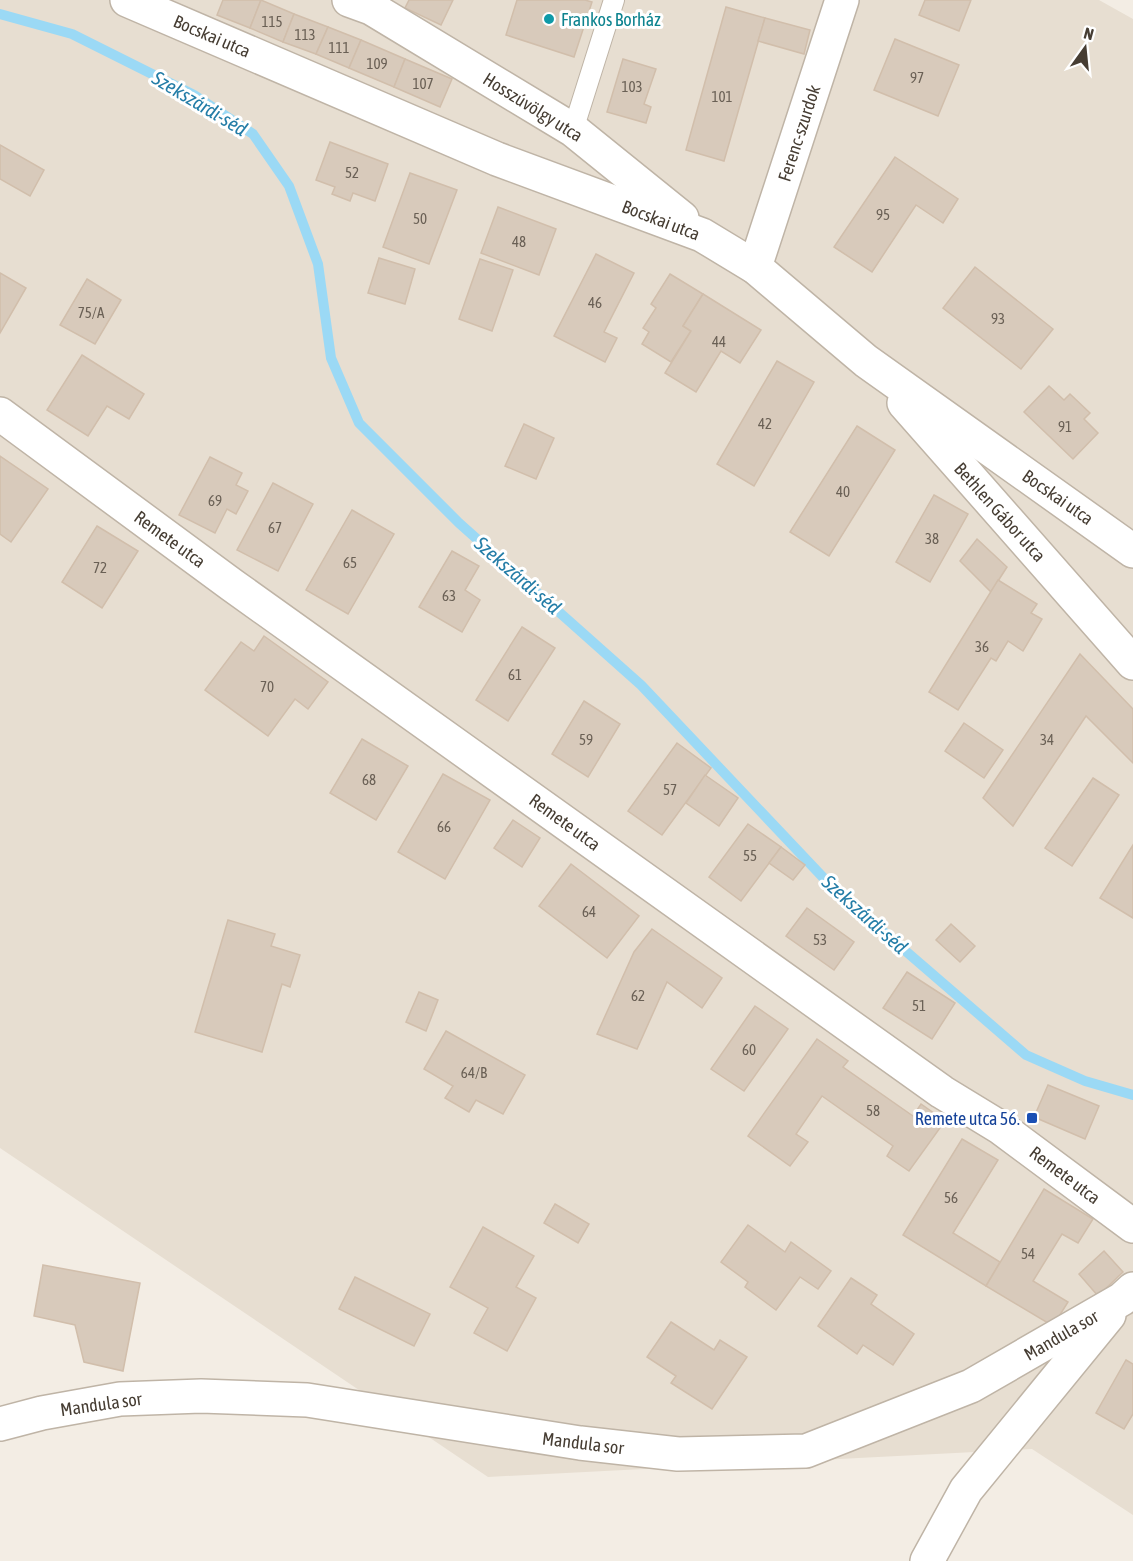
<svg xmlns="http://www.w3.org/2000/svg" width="1133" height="1561" font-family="'Asap Condensed',sans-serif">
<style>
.residential{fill:#e7ded1}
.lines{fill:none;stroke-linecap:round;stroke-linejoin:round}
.stream{stroke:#9bd9f5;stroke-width:10}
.building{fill:#d8cabb;stroke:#d1beab;stroke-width:1.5}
.service-casing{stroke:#bfb4a6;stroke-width:22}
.minor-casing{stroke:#bfb4a6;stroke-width:36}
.service{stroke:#fff;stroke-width:20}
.minor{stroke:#fff;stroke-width:33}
.culture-dot{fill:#0f9aa8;stroke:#fff;stroke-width:2}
.transit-dot{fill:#1a4fb4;stroke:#fff;stroke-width:2}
.labels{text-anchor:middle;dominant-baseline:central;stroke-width:6;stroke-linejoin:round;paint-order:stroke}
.number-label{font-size:15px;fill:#6a6055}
.culture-label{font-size:18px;fill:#0d838f;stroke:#fff;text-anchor:start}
.street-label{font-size:18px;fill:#463d33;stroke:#fff}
.transit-label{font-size:18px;fill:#164399;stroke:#fff;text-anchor:end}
.water-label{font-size:20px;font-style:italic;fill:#247da7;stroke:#fff}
</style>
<rect width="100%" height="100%" fill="#f3ede4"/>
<!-- residential -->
<polygon class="residential" points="0,0 1099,0 1133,19 1133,1515 1032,1449 488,1477 0,1148"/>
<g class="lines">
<!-- stream -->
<polyline class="stream" points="0,14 72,34 194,95 253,134 289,186 318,264 331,358 359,423 459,523 641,685 835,890 1026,1055 1085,1081 1133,1095"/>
</g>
<!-- building -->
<g class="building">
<polygon points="223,0 261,0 250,28 217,15"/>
<polygon points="261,0 294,14 283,42 250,28"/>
<polygon points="409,0 453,0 441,25 405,8"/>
<polygon points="517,0 585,0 592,2 574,57 506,35"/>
<polygon points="925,0 971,0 959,31 919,15"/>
<polygon points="726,7 765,18 724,161 686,150"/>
<polygon points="294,14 328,27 316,54 283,42"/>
<polygon points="765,18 810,30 804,54 758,41"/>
<polygon points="328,27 361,40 349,68 316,54"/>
<polygon points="895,39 959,65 938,116 874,90"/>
<polygon points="361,40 405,59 394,87 349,68"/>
<polygon points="405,59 452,79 440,107 394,87"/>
<polygon points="623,59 656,69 644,104 651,107 646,123 607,112"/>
<polygon points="330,142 388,164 375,201 353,193 350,201 332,194 335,187 316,180"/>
<polygon points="0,145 44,170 30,196 0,179"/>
<polygon points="895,157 958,199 943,223 916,205 872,272 834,247"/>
<polygon points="410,173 457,190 429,264 383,247"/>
<polygon points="498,207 556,229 539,275 481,253"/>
<polygon points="596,254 634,273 604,332 617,338 605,362 554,336"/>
<polygon points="379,258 415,269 405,304 368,293"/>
<polygon points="480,259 513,270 492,331 459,319"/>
<polygon points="975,267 1053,329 1021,369 943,308"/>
<polygon points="0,273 26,288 0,333"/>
<polygon points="670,274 703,294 683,326 691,331 671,362 642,344 649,332 643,328 656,308 651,304"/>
<polygon points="87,279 121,300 95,344 60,325"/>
<polygon points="703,294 761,330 740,363 721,351 696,392 665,373 691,331 683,326"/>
<polygon points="82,355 144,394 129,419 107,406 88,436 47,410"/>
<polygon points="777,361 814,382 754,486 717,464"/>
<polygon points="1049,386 1064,400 1070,394 1090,413 1084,419 1098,433 1073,459 1024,412"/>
<polygon points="524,424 554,438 536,479 505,466"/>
<polygon points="857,426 895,450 829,556 790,532"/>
<polygon points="0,456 48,489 11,542 0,534"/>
<polygon points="210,457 242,473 236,485 248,491 236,514 227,509 215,533 179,515"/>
<polygon points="273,483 313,504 278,571 237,550"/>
<polygon points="934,495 968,514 930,582 896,562"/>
<polygon points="352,510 394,534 348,614 306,590"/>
<polygon points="97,526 138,551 102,608 62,582"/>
<polygon points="977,539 1007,567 991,592 960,561"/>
<polygon points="452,551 479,566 465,590 480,600 462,632 419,607"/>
<polygon points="998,580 1037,604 1031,613 1042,619 1023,651 1008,641 996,661 991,658 958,710 929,692"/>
<polygon points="522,627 555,648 508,721 476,700"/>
<polygon points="264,636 328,682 308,709 295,699 268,736 205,690 241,642 254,651"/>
<polygon points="1080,654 1133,709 1133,763 1086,716 1013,826 983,798"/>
<polygon points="584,701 620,724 588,777 552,754"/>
<polygon points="964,723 1003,750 984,778 945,751"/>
<polygon points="362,739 408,766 376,820 330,793"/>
<polygon points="677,743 711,768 662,835 628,811"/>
<polygon points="443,774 490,800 445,879 398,852"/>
<polygon points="705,775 738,798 719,826 686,803"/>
<polygon points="1093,778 1119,795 1072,866 1045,848"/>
<polygon points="513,820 540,838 522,867 494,848"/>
<polygon points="748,824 781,847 741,901 709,877"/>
<polygon points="1133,845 1133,918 1100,898"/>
<polygon points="781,847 805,865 793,880 769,863"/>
<polygon points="571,864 639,916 607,958 539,906"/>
<polygon points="807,908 854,942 834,970 786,936"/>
<polygon points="228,920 275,934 271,946 300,955 290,987 282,984 262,1052 195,1032"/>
<polygon points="951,924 975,946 960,962 936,940"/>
<polygon points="652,929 722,978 702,1008 667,982 637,1049 597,1034 634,952"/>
<polygon points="907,972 955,1003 932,1039 883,1008"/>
<polygon points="419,992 438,1000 426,1031 406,1022"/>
<polygon points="755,1006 788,1029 744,1091 711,1069"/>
<polygon points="446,1031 525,1075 503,1114 476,1100 469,1112 445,1098 453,1086 424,1069"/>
<polygon points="817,1039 848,1061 843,1067 913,1116 921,1104 945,1121 909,1171 887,1156 893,1146 822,1096 796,1134 808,1142 790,1166 748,1136"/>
<polygon points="1048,1085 1099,1106 1085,1139 1034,1117"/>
<polygon points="962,1139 998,1160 953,1233 1000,1262 986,1286 903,1235"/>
<polygon points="1044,1189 1093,1219 1078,1243 1062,1234 1033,1281 1068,1302 1053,1326 986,1286"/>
<polygon points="555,1204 589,1224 578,1243 544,1223"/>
<polygon points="748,1225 785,1252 791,1242 831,1271 818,1289 800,1277 776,1310 745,1287 748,1282 721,1262"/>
<polygon points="483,1227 534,1256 516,1287 536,1298 507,1351 474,1333 488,1308 450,1287"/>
<polygon points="1104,1251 1123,1272 1098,1296 1079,1274"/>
<polygon points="43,1265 140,1283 123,1371 84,1362 75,1325 34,1316"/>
<polygon points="355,1277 430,1314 414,1346 339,1309"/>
<polygon points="851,1278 877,1295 871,1304 914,1334 893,1365 863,1345 857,1354 818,1326"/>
<polygon points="671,1322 714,1350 720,1340 747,1357 712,1409 671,1383 676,1376 647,1357"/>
<polygon points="1126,1360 1133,1364 1133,1414 1124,1429 1096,1413"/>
</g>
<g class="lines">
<!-- service casing -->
<g class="service-casing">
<polyline id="service" points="573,130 614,0"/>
</g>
<!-- minor casing -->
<g class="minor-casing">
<g id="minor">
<polyline points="127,0 497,159 702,235 755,267 866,361 1133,551"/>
<polyline points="349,0 371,8 573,130 682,218"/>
<polyline points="755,267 842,0"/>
<polyline points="904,403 1133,663"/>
<polyline points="0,414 232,585 942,1092 1001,1128 1133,1226"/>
<polyline points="0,1424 42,1413 120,1399 201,1396 307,1400 580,1443 678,1454 806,1451 971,1386 1122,1299 1133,1289"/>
<polyline points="927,1561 966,1490 1109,1315"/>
</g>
</g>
<!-- service -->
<use href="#service" class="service"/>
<!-- minor -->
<use href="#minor" class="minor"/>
</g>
<!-- markers -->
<circle class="culture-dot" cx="549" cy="19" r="6"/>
<rect class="transit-dot" x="1026" y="1112" width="12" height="12" rx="3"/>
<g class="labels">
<!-- number labels -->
<g class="number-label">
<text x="272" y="21">115</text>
<text x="305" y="34">113</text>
<text x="339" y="47">111</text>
<text x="377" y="63">109</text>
<text x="917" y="77">97</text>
<text x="423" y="83">107</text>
<text x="632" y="86">103</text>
<text x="722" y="96">101</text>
<text x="352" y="172">52</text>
<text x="883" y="214">95</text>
<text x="420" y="218">50</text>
<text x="519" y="241">48</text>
<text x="595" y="302">46</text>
<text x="91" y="312">75/A</text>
<text x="998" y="318">93</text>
<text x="719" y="341">44</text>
<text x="765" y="423">42</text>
<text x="1065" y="426">91</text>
<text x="843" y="491">40</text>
<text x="215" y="500">69</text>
<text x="275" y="527">67</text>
<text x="932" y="538">38</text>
<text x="350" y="562">65</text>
<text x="100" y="567">72</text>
<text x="449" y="595">63</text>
<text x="982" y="646">36</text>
<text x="515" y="674">61</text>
<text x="267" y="686">70</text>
<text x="586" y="739">59</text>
<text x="1047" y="739">34</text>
<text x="369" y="779">68</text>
<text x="670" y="789">57</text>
<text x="444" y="826">66</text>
<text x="750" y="855">55</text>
<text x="589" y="911">64</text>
<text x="820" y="939">53</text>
<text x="638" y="995">62</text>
<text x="919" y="1005">51</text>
<text x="749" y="1049">60</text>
<text x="474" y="1072">64/B</text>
<text x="873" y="1110">58</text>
<text x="951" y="1197">56</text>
<text x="1028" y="1253">54</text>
</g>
<!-- culture labels -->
<g class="culture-label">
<text x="561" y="19">Frankos Borház</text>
</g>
<!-- street labels -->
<g class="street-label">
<text transform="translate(212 36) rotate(23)">Bocskai utca</text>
<text transform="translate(533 107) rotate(32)">Hosszúvölgy utca</text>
<text transform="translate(799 133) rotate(-72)">Ferenc-szurdok</text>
<text transform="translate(661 220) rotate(21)">Bocskai utca</text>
<text transform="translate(1058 497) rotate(35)">Bocskai utca</text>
<text transform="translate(1000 512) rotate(48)">Bethlen Gábor utca</text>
<text transform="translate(170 539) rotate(36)">Remete utca</text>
<text transform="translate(565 822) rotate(36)">Remete utca</text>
<text transform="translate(1065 1175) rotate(37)">Remete utca</text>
<text transform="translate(1061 1335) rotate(-30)">Mandula sor</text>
<text transform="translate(101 1404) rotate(-8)">Mandula sor</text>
<text transform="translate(583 1443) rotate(7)">Mandula sor</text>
</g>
<!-- transit labels -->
<g class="transit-label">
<text x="1020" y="1118">Remete utca 56.</text>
</g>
<!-- water labels -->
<g class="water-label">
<text transform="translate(200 103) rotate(31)">Szekszárdi-séd</text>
<text transform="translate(518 575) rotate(41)">Szekszárdi-séd</text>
<text transform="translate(865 914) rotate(42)">Szekszárdi-séd</text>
</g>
</g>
<!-- north arrow -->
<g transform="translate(1085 48) rotate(15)" stroke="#ffffff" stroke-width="4.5" paint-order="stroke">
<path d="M0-4.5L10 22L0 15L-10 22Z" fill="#463d33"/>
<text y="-9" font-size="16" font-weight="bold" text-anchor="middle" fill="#463d33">N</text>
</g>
</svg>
